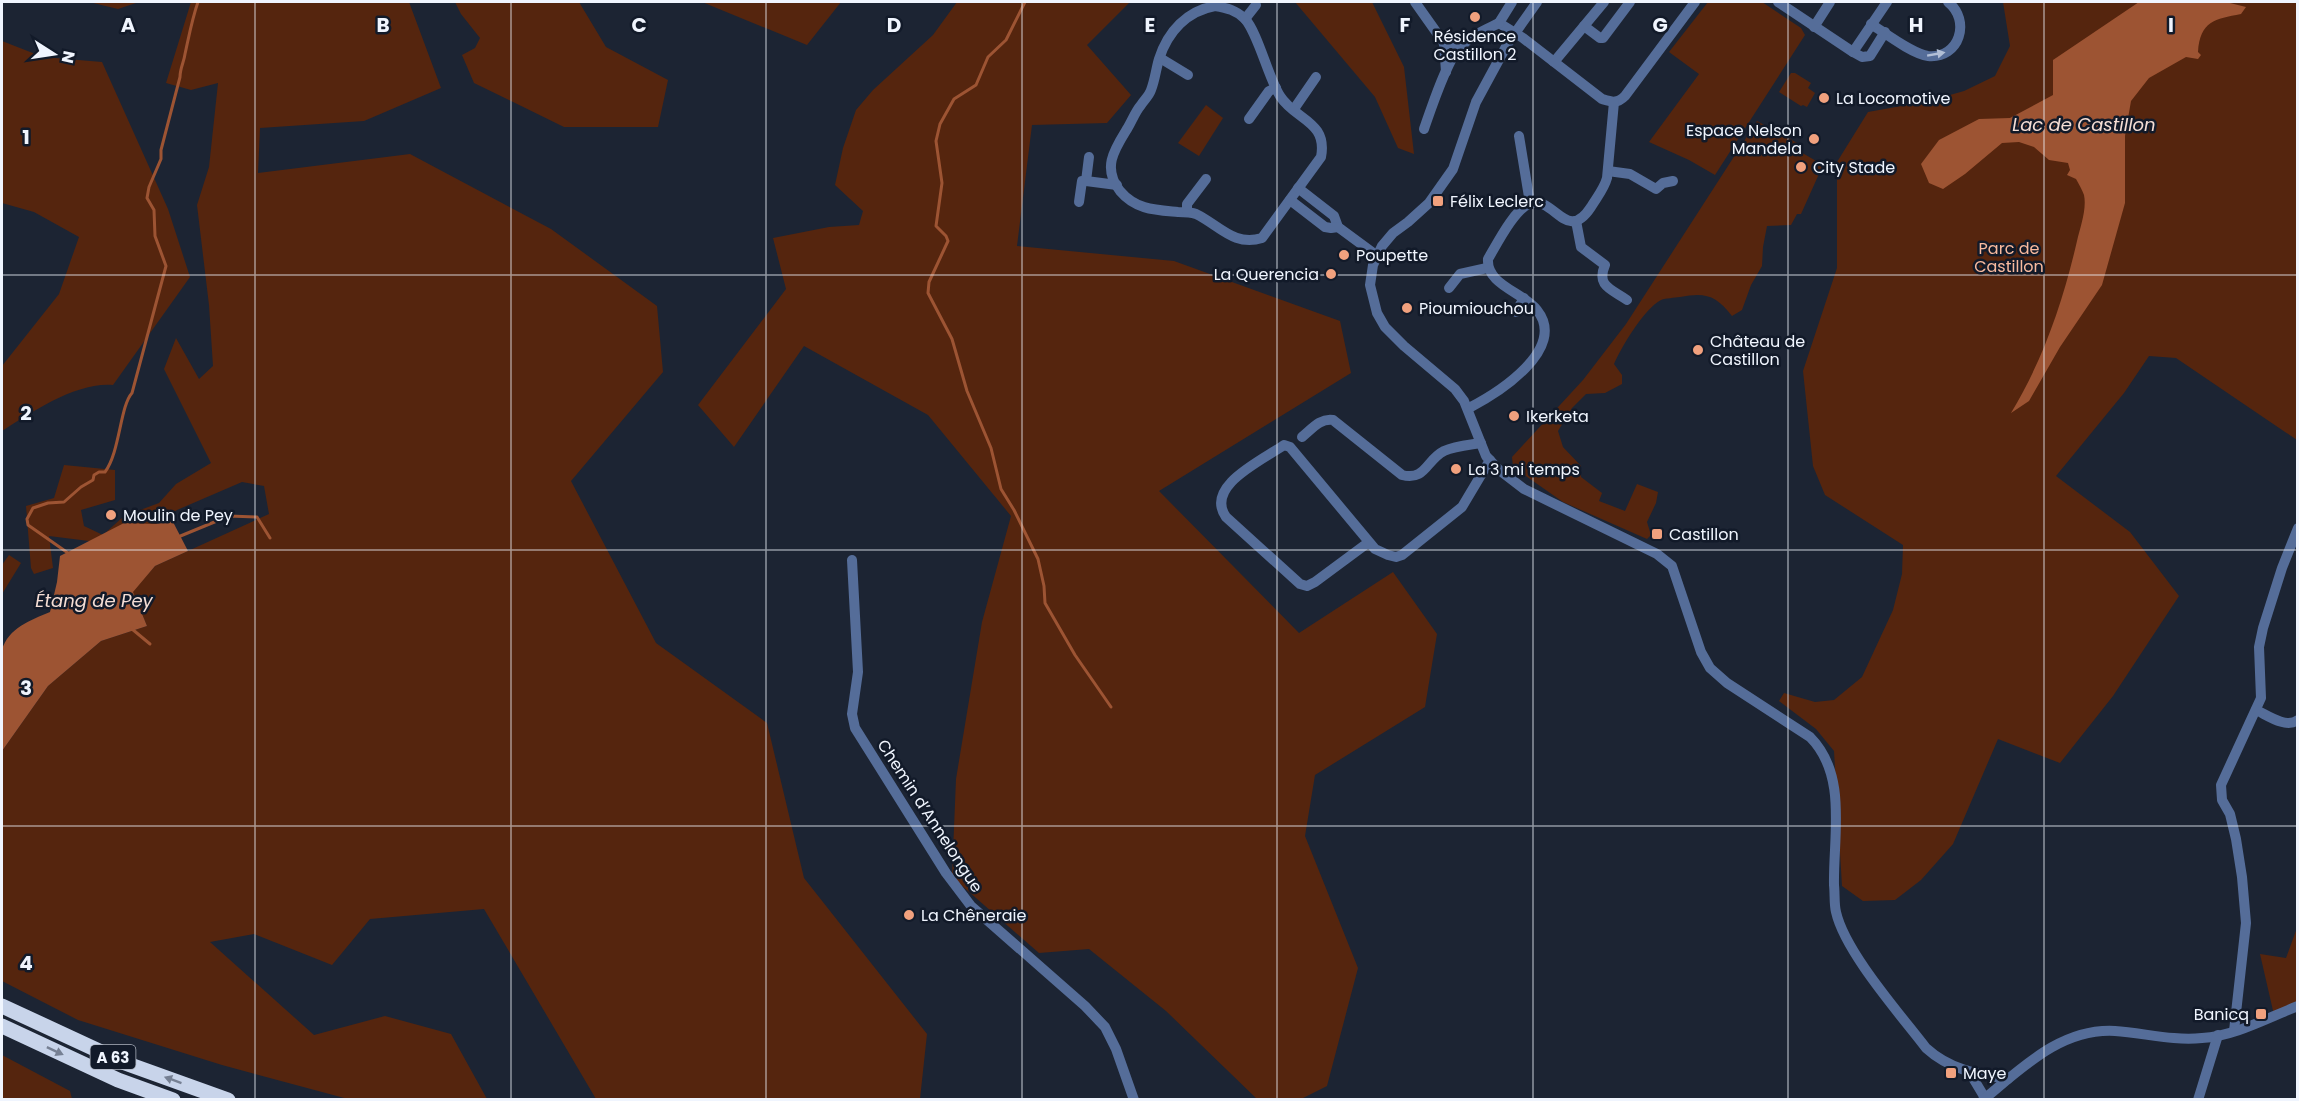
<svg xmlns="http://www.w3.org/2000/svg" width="2299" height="1101" font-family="Poppins,sans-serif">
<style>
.green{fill:#55250e}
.water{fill:#9d5433}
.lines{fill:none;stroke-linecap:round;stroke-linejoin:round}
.stream{stroke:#9d5433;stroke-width:3}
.minor{stroke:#556d99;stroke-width:10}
.highway{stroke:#c8d4ea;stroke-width:15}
.oneway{fill:#b2bfd6}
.oneway2{fill:#768093}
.grid{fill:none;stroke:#f0f5fe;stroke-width:1.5;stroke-opacity:0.55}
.poi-dot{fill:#f1a17e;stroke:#121a29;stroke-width:2}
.labels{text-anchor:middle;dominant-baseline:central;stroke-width:5;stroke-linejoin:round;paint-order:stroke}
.shield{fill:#121a29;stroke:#adb3be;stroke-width:1.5}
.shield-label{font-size:15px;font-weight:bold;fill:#f0f5fe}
.poi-label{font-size:16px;fill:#f0f5fe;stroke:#121a29;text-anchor:start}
.park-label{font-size:16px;fill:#f9ba9e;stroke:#121a29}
.street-label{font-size:16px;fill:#f0f5fe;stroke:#121a29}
.water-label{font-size:18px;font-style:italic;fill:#f5ded5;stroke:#121a29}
.grid-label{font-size:20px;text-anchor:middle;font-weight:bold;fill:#f0f5fe;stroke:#121a29;stroke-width:5;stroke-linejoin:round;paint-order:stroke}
</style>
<rect width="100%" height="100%" fill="#1c2433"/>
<!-- green -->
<g class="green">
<polygon points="89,2 139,2 118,9"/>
<polygon points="191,2 409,2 441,88 364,121 260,128 258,173 410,154 551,229 657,306 663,372 571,481 656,643 767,723 804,878 927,1034 920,1099 596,1099 484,909 370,919 332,965 254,934 210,942 314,1035 385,1016 451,1034 487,1099 348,1099 222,1065 78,1020 2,981 2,751 48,686 101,641 147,626 132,592 155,566 269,514 264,486 242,482 177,510 156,524 105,543 49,536 53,568 34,574 31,568 26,506 54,498 64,465 115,470 115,500 81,510 84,526 103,535 124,516 159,503 176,484 211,463 164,369 176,338 199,379 213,366 209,305 197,205 209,167 218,83 191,90 166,83"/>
<polygon points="455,2 579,2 606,47 668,80 658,127 564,127 474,83 462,55 475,48 480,38 461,14"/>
<polygon points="702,2 841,2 807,45"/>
<polygon points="957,2 1130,2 1087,45 1131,95 1107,123 1032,125 1017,246 1174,261 1340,321 1351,373 1159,491 1299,633 1393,572 1437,634 1425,707 1315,775 1305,836 1358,968 1327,1086 1301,1099 1257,1099 1166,1011 1089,949 1039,953 952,877 956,779 982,622 1011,516 928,415 804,346 734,447 698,405 786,289 773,238 829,227 859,225 863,211 835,185 843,148 856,110 873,90 933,35"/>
<polygon points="1295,2 1372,2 1404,67 1414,154 1398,148 1375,97"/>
<polygon points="1708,2 1762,2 1801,28 1805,35 1715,175 1689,160 1649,142 1699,74 1669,52"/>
<polygon points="2003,2 2297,2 2297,440 2176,358 2149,356 2124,393 2056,476 2130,532 2179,596 2113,696 2060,763 1998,739 1953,844 1921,880 1895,900 1863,901 1842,886 1834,751 1816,729 1779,701 1784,693 1815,702 1834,700 1862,677 1893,610 1902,574 1903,545 1825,495 1813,466 1803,371 1837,268 1837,162 1868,112 1929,101 1964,91 1995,76 2010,46"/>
<path d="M2,41l41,16 59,5 66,147 22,68 -77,108c-37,-3 -81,27 -111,46v-65l57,-72 20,-57 -45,-25 -32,-9z"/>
<polygon points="1791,73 1795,73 1811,83 1808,88 1815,93 1807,107 1803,105 1801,106 1779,92"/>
<polygon points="1206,105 1223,118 1199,156 1178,143"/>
<path d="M1757,121l44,24 -2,6 24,14 -22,49h-4l-6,11 -24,1 -4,21 -1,19 -11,19 -9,25 -10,6c-16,-21 -27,-24 -52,-19 -6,1 -14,1 -19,3 -17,9 -39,46 -47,64l8,11v9l-17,9 -19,1 -14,14 -14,23 5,16 18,19v11l21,16 -3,8 26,10 12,-27 21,8 -2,11 -9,19 4,13 -4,4 -84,-37 -50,-35 -1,-10 71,-77 43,-56z"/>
<polygon points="9,555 21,563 2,594 2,565"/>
<polygon points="2297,928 2297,1005 2274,1015 2260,954 2286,958"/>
<polygon points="2,1055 70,1091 72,1099 2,1099"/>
</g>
<!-- water -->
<g class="water">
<path d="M2139,2h87l20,5 -5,7c-26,5 -41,7 -43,38l3,3 -3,4 -12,-2 -37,21 -18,23 -6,35v67l-23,82 -42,62 -31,54 -18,12c32,-53 52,-111 66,-172 3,-13 10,-32 7,-46 -2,-5 -5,-11 -8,-16l-9,-4 3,-5 -2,-7 -19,-3 -15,-13 -15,-5 -17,1 -37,31 -22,15 -14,-6 -8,-19 18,-24 40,-21 31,-1 43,-23v-35z"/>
<path d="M172,520l16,31 -33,15 -22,26 14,34 -46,15 -53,45 -46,65v-101c6,-22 29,-30 48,-38l7,-30 3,-26 64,-33 32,1z"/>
</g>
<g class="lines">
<!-- stream -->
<g class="stream">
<polyline points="1025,2 1006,40 988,57 976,85 954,99 940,124 936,141 942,183 936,226 946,236 948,241 929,282 928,293 952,339 967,391 991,448 1001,489 1014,510 1038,559 1044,586 1045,603 1075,655 1111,707"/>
<polyline points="178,537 229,516 257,517 270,538"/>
<path d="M68,553l-40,-28 -1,-6 6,-11 15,-5 16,-1 17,-15 12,-7 1,-5 5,-3h6c15,-20 15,-66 27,-79l34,-127 -11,-30 -1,-26 -7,-12 2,-11 12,-28v-9l19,-73c0,-9 4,-15 5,-23 4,-18 7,-35 13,-52"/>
<polyline points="132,629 150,644"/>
</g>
<!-- minor -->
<g class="minor">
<polyline points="1415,2 1444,43"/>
<path d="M1537,2l-29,41 -32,59 -23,67 -24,34 -21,19 -15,11 -11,13 -9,19 -3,20 7,28 8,14 19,19 51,43 9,12 22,55 12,13 26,20 133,65 15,12 29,86 9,16 17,15 83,54c38,38 23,99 24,148 1,9 0,19 2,27 9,40 64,102 90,136 24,22 51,26 82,31"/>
<polyline points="1778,2 1853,52"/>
<path d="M1215,6c12,2 21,4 30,13 13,14 23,58 35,77 15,24 48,25 41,61l-59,81c-28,9 -43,-13 -66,-24 -5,-2 -12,-2 -18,-2 -22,-2 -42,-2 -58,-21 -18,-23 -6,-41 7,-62 5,-8 8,-17 14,-24 3,-5 8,-9 10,-15 4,-10 5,-21 8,-31 9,-28 28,-48 56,-53z"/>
<polyline points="1245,19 1256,5"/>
<path d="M1499,23l24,15 79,61c10,3 15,5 23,-3l70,-94"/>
<polyline points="1499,23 1512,2"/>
<path d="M1871,24c14,9 41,30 57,32 32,3 43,-36 20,-54"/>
<polyline points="1584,26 1600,38 1603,38 1630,2"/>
<polyline points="1814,27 1830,2"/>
<polyline points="1885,32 1870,56 1862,57 1853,52 1887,2"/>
<polyline points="1160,58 1188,75"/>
<polyline points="1554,62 1604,2"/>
<polyline points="1446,72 1444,43 1465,43"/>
<polyline points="1294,109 1316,77"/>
<polyline points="1249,119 1269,91 1276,88"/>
<path d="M1424,129c7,-20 22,-66 35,-81 11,-12 26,-18 40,-25"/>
<polyline points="1519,136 1530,203"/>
<polyline points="1089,157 1086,181 1117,185"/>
<polyline points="1608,171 1630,174 1656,189 1663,183 1673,181"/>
<polyline points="1298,188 1334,216 1338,227 1376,255"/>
<polyline points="1290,200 1325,227 1331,228 1338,227"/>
<polyline points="1079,202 1082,181 1086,181"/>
<polyline points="1187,212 1187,204 1206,179"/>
<path d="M1576,221l5,26 24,18c-9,21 6,24 22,35"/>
<polyline points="1449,288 1460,274 1487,268"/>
<polyline points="1516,312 1524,298"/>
<path d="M1469,408c29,-15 99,-59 68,-98 -14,-18 -51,-25 -49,-51 9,-15 26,-49 41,-55 25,-10 37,41 62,3 6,-10 13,-18 16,-29l7,-76"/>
<path d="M1302,437c10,-8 18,-19 31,-17l69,55c24,6 24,-15 42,-24 11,-5 25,-6 37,-8"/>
<path d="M1369,542l-54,40 -8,4 -7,-2 -74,-67c-22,-31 37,-57 58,-72l6,2 85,102 13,6 8,2 6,-2 60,-48 28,-47"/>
<polyline points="852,560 858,672 852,714 855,728 946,873 971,906 1085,1006 1105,1027 1116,1049 1134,1100"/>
<path d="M2256,710c11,5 30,19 42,10"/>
<polyline points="2234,1031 2246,923 2242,877 2236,839 2230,814 2222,800 2221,785 2261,698 2259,647 2263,628 2282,568 2298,528"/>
<polyline points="1970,1073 1985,1098"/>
<path d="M1983,1100c39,-32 78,-72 132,-69 29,2 58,10 87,7 33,-2 65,-20 96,-32"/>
<polyline points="2198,1100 2218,1035"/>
</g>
<!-- highway -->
<g class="highway">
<polyline points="2,1006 125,1063 228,1100"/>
<polyline points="2,1026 118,1080 173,1100"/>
</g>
</g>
<!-- one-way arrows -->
<defs><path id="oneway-solid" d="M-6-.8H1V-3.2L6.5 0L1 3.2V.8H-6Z" transform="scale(1.5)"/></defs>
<use class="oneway" href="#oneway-solid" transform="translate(1936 54) rotate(-10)"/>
<g class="oneway2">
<use href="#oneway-solid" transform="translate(55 1051) rotate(25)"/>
<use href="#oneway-solid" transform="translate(173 1080) rotate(-160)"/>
</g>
<!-- grid -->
<path class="grid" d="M255,2v1098M511,2v1098M766,2v1098M1022,2v1098M1277,2v1098M1533,2v1098M1788,2v1098M2044,2v1098M2,275h2296M2,550h2296M2,826h2296"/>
<!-- markers -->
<g class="poi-dot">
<circle cx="1475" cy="17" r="6"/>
<circle cx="1824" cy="98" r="6"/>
<circle cx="1814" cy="139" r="6"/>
<circle cx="1801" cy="167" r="6"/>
<rect x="1432" y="195" width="12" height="12" rx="3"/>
<circle cx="1344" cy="255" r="6"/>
<circle cx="1331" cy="274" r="6"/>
<circle cx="1407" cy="308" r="6"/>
<circle cx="1698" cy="350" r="6"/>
<circle cx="1514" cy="416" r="6"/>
<circle cx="1456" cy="469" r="6"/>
<circle cx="111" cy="515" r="6"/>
<rect x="1651" y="528" width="12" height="12" rx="3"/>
<circle cx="909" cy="915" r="6"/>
<rect x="2255" y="1008" width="12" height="12" rx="3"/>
<rect x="1945" y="1067" width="12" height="12" rx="3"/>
</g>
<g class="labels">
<!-- shield labels -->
<rect class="shield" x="90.5" y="1045" width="45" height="24" rx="4.5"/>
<g class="shield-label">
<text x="113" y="1057">A 63</text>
</g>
<!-- poi labels -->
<g class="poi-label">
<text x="1475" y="36" text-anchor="middle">Résidence<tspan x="1475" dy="18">Castillon 2</tspan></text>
<text x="1836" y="98">La Locomotive</text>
<text x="1802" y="130" text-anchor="end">Espace Nelson<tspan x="1802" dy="18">Mandela</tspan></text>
<text x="1813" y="167">City Stade</text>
<text x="1450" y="201">Félix Leclerc</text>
<text x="1356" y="255">Poupette</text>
<text x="1319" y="274" text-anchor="end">La Querencia</text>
<text x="1419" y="308">Pioumiouchou</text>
<text x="1710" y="341">Château de<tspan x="1710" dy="18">Castillon</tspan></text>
<text x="1526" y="416">Ikerketa</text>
<text x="1468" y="469">La 3 mi temps</text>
<text x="123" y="515">Moulin de Pey</text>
<text x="1669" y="534">Castillon</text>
<text x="921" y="915">La Chêneraie</text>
<text x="2249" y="1014" text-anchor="end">Banicq</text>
<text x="1963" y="1073">Maye</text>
</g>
<!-- park labels -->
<g class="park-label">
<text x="2009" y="248">Parc de<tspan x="2009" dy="18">Castillon</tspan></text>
</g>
<!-- street labels -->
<g class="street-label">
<text transform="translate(930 816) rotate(57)">Chemin d’Annelongue</text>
</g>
<!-- water labels -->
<g class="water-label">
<text x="2084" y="124">Lac de Castillon</text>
<text x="94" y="600">Étang de Pey</text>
</g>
</g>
<g class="grid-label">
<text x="128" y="32">A</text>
<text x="383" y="32">B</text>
<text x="639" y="32">C</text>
<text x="894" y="32">D</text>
<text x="1150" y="32">E</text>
<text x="1405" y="32">F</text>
<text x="1660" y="32">G</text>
<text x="1916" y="32">H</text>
<text x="2171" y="32">I</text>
<text x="26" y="144">1</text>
<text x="26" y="420">2</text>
<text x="26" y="695">3</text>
<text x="26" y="970">4</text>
</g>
<!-- border -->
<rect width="2299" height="1101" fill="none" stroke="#f0f5fe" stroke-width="6"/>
<!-- north arrow -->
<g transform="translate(54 54) rotate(102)" stroke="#121a29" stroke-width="4.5" paint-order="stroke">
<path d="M0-4.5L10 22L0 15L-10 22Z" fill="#f0f5fe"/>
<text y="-9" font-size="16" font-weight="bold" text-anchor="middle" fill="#f0f5fe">N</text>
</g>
</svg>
